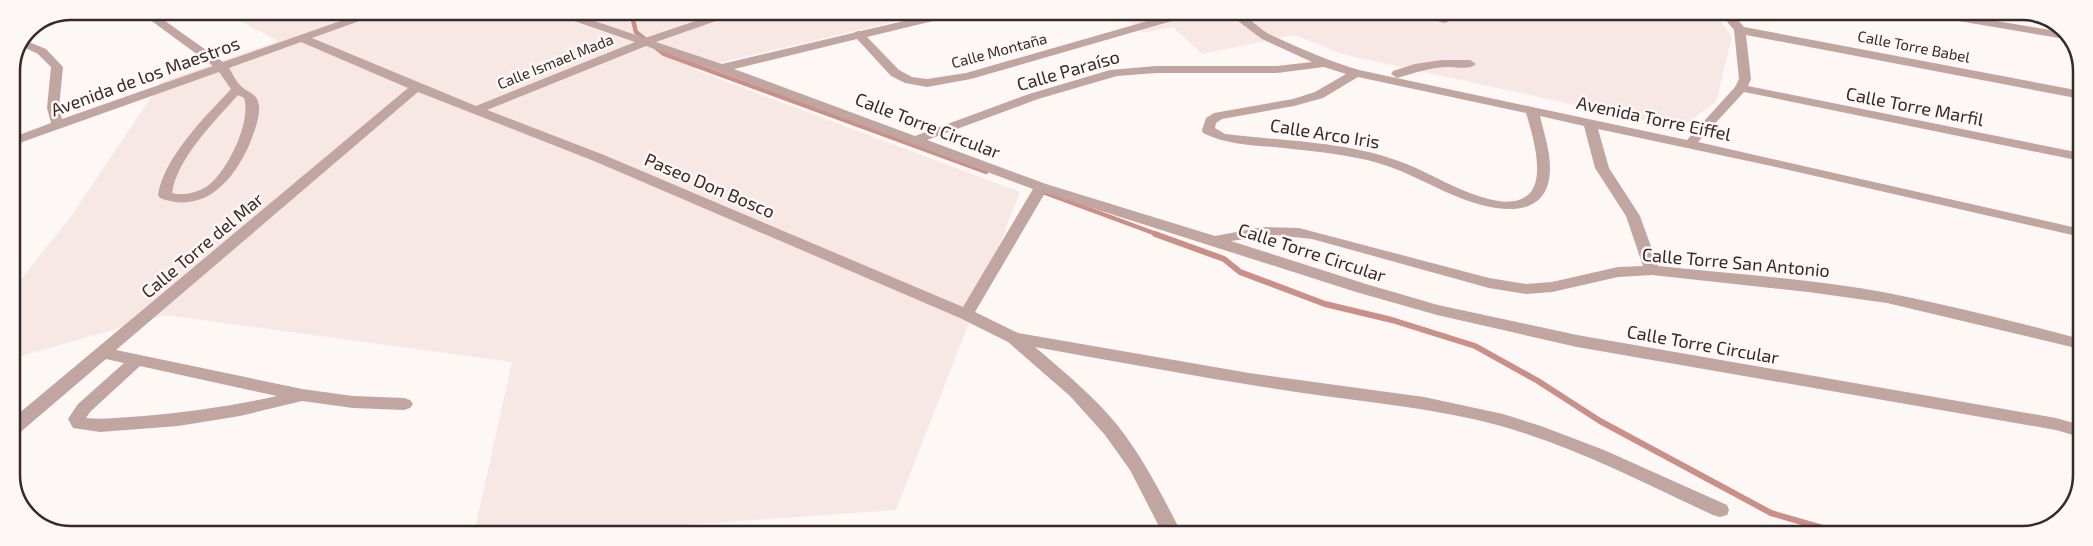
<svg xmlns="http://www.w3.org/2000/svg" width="2093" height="546" font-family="'Exo 2',sans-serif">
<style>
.built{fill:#f7e8e5}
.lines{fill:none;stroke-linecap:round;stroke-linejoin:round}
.stream-far1{stroke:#ca8f87;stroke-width:4.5}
.stream{stroke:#ca8f87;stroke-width:6}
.minor{fill:#c1a5a1;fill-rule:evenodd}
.labels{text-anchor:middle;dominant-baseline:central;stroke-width:5;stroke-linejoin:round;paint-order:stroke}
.far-street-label{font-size:15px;fill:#352a29;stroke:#fdf7f6}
.street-label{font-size:18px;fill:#352a29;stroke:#fdf7f6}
.rim{fill:none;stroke:#352a29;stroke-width:2.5}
</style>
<rect width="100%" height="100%" fill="#fdf7f6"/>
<!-- built -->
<g class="built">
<polygon points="222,11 936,12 693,69 1020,192 896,510 570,533 474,533 512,362 165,315 11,359 11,292 72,215 161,82 278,41"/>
<polygon points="1119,12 1715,13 1732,37 1716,102 1680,128 1342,54 1295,35 1202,54 1173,27 1142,33"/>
</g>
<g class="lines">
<!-- stream-far1 -->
<g class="stream-far1">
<polyline points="631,12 636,32 647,41"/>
<polyline points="654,46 664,54 986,172"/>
<polyline points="1040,191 1159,235"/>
</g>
<!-- stream -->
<polyline class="stream" points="1155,234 1224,259 1240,272 1325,304 1392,320 1475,346 1538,381 1600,421 1771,513 1847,535"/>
<!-- minor -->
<g class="minor">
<path d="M138,11h13l72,51 143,-50h14l-1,2 -67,24 164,68 159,-64 -81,-28 -1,-2h15l77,26 77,-26h15l-1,2 -80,28 66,22 131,-31 5,-2h3l82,-19h20l-1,2 -95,23 32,33 13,7 15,2 39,-6 213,-61h18l-1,2 -225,65 -44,8 -22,-4 -14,-7 -34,-37 -123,30 181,67 114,-42 81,-24 46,-4h121l35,-4 -50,-23 -36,-27c23,0 28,15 47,24 28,13 56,25 86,34l328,70 48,-53 4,-8 -5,-49 -14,-17h12l12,14 337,64v8l-335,-64 5,44 -3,7 333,67v8l-337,-69 -46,50 383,87v8l-305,-70 -178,-38 11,39 31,48 18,50c76,8 155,13 230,27 65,13 129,29 192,46v10l-193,-46 -79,-11 -156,-17 -34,2 -66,15 -26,2 -37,-6 -177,-49 -37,-4 -44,6 135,43 72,21 139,30 479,83 24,7v12l-24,-7 -479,-83 -140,-32 -81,-23 -311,-99 -70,119 43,21 231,40 175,24 79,17 38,12 63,24 123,55 2,5 -2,5 -7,2 -7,-2c-69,-32 -138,-68 -212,-89 -65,-18 -131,-23 -198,-33 -89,-13 -179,-30 -268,-46 29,25 59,49 83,79 26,33 45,71 64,108h-19l-33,-64 -25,-35 -35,-39 -62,-54 -48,-24 -366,-157 -176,-69 -302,258 186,39 51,7 51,2 6,2 3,4 -3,4 -6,2 -51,-2 -51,-7 -62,15 -62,10 -78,6 -27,-4 -5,-9 10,-15 46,-41 -18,-4 -89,76 -6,1v-16l397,-332 -107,-46 -72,26c4,6 7,14 13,19 7,6 16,7 17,19 1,12 -5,26 -9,37 -16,37 -45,72 -90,55l-2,-3c6,-38 47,-78 73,-106l-12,-17 -208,74v-8l40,-15 -4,-15 4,-41 -13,-13 -17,-8 3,-6 22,9 17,18 -4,41 3,11 151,-53zM646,46l71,25 316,118 -70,118 -359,-152 -117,-45zM1324,67l22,7 -31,18 -22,7 -79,14 -8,5 -4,12 1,3c22,11 46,12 71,14 27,3 55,5 83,11 12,2 25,6 36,10 24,9 46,22 70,31 34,13 87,22 87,-31 0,-17 -6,-35 -10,-52l44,10 11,42 31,48 17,50 -25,1 -66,15 -26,2 -37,-6 -190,-50 -36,-1 -48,9 -169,-52 -119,-44 111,-41 79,-23 39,-3h121zM1358,77l168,36c6,20 20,64 3,81 -24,24 -88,-15 -113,-26 -60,-27 -127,-26 -191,-34l-10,-6 1,-5 6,-4 72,-13 29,-8zM238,95l6,3c8,24 -18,76 -38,89 -10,6 -23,9 -34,6 5,-35 43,-72 66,-98zM140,366l137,30c-44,10 -88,16 -133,20 -19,1 -38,4 -58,2l4,-6z"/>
<polygon points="1411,13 1429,13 1449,18 1451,20 1445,23 1413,15"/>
<polygon points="1924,13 1949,13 2068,33 2071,40 1929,16"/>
<path d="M1442,60h28l6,4c-6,6 -19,3 -27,3 -19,0 -34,6 -52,11l-6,-4 2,-3 22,-7z"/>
</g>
</g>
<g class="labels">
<!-- far-street labels -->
<g class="far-street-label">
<text transform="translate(1914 46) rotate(11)">Calle Torre Babel</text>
<text transform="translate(999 50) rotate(-15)">Calle Montaña</text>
<text transform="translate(555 61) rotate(-22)">Calle Ismael Mada</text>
</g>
<!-- street labels -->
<g class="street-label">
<text transform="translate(1068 70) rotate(-16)">Calle Paraíso</text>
<text transform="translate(145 76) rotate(-20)">Avenida de los Maestros</text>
<text transform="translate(1915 106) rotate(11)">Calle Torre Marfil</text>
<text transform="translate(1654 118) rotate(12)">Avenida Torre Eiffel</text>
<text transform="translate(928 125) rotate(21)">Calle Torre Circular</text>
<text transform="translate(1325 133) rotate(9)">Calle Arco Iris</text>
<text transform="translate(710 185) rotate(23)">Paseo Don Bosco</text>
<text transform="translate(202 245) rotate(-40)">Calle Torre del Mar</text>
<text transform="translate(1312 252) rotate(18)">Calle Torre Circular</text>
<text transform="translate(1736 262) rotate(5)">Calle Torre San Antonio</text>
<text transform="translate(1703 344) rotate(10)">Calle Torre Circular</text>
</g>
</g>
<!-- crop -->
<path d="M0 0H2093V546H0ZM71 20H2022A51 51 0 0 1 2073 71V475A51 51 0 0 1 2022 526H71A51 51 0 0 1 20 475V71A51 51 0 0 1 71 20Z" fill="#fdf7f6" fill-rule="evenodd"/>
<path class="rim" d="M71 20H2022A51 51 0 0 1 2073 71V475A51 51 0 0 1 2022 526H71A51 51 0 0 1 20 475V71A51 51 0 0 1 71 20Z"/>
</svg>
